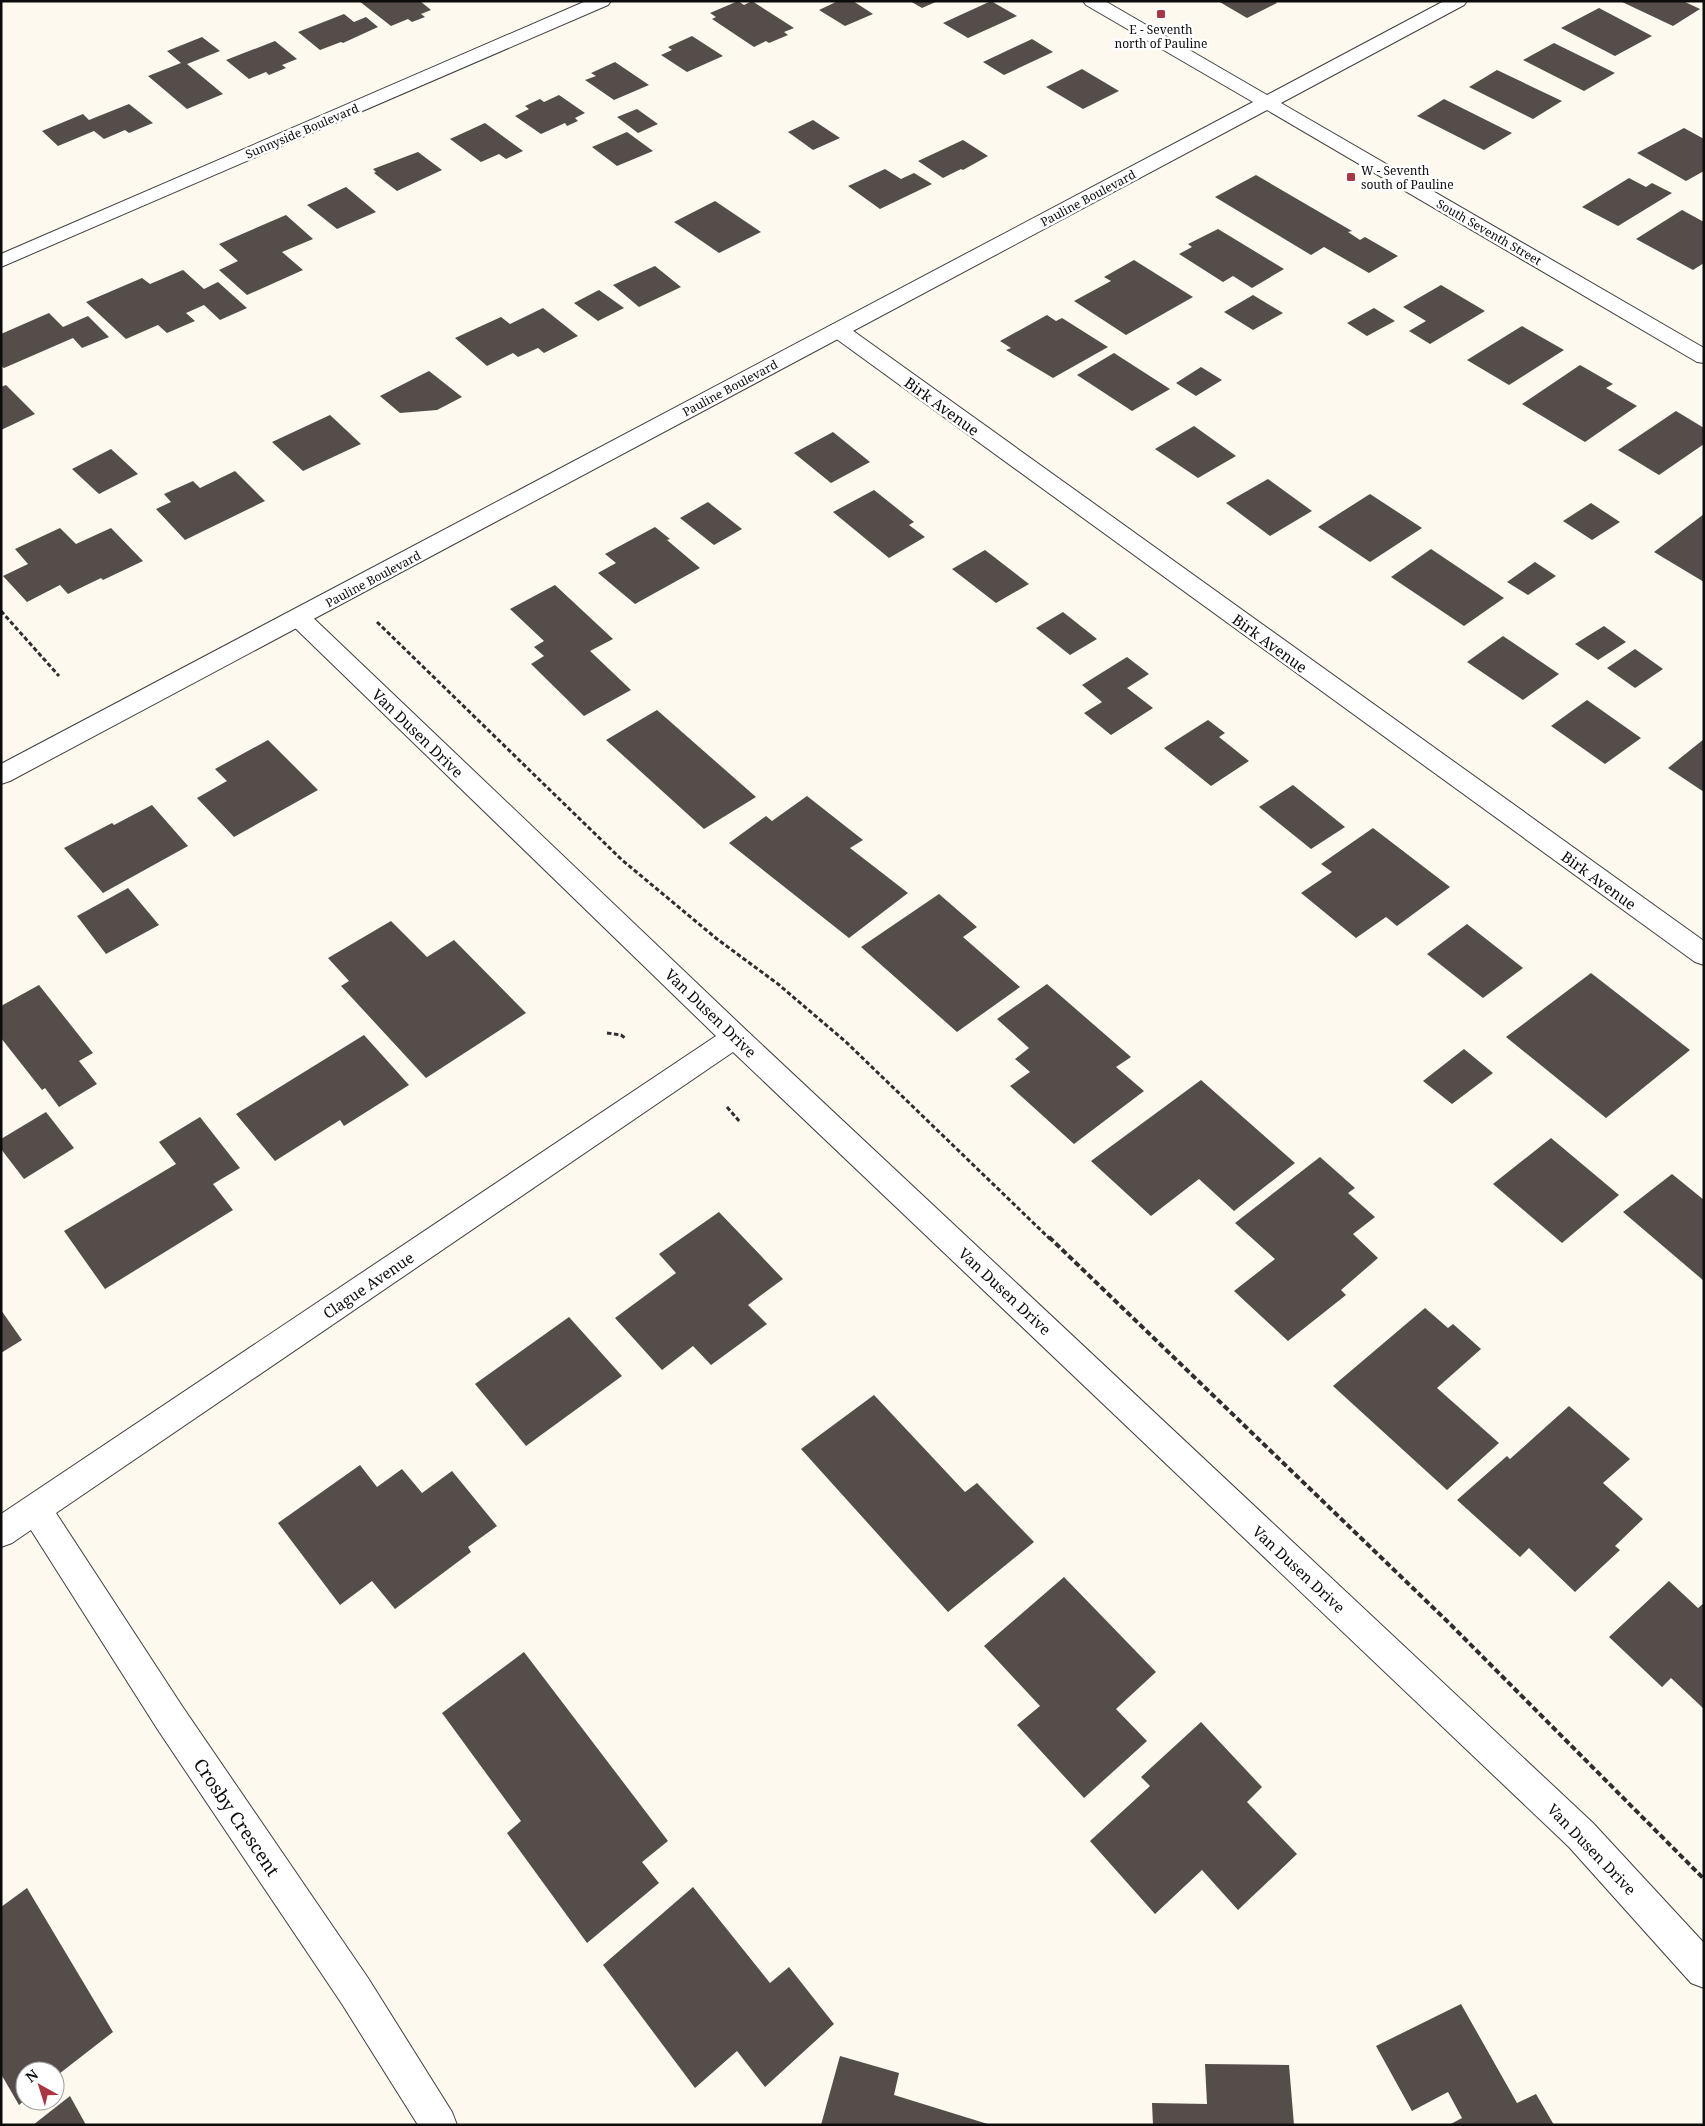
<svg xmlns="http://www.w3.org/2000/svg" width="1705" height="2126" font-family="'Noto Serif',serif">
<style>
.building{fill:#544d4a}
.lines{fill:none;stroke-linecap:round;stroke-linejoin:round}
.minor-casing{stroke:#3f3f3f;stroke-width:2}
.tertiary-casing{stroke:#3f3f3f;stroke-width:2}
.path-far1{stroke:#2e2e2e;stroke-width:3;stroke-dasharray:4.5 2.5;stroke-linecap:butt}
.path{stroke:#2e2e2e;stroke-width:4;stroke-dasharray:6 3;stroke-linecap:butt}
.minor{fill:#fff;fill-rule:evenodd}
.tertiary{fill:#fff;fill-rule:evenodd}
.poi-dot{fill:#ac3544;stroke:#fff;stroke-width:2}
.labels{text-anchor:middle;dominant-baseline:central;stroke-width:5;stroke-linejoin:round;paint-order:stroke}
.far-poi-label{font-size:12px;fill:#0c0c0c;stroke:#fff}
.far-street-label{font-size:12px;fill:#0c0c0c;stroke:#fff}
.street-label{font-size:15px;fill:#0c0c0c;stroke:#fff}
.near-street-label{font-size:18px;fill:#0c0c0c;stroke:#fff}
</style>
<rect width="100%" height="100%" fill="#fdf9ee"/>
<!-- building -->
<g class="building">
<polygon points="359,1 420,1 431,10 421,14 425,17 412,22 408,19 391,26"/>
<polygon points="738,1 744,5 752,1 794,28 784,32 788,35 769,43 766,41 754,47 712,19 716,17 710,13"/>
<polygon points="838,1 853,1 873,14 845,26 819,10"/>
<polygon points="910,1 938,1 922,8"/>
<polygon points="991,1 1017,16 968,38 943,23"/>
<polygon points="1218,1 1274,1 1277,3 1247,18"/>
<polygon points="1620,1 1683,1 1700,9 1673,26"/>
<polygon points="1599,8 1652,36 1615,56 1561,28"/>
<polygon points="344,14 354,22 366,17 378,27 343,43 341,42 320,50 298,32"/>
<polygon points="692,36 723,56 687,72 661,55 672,50 668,47"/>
<polygon points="202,37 220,51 187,64 223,94 187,109 148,76 181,63 167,51"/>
<polygon points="1032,39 1053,52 1004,75 983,62"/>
<polygon points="275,41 297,59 282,65 286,68 269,75 266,72 249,79 226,60"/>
<polygon points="1554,43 1615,73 1584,91 1523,60"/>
<polygon points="615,62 649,85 614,100 585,80 596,76 591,73"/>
<polygon points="1082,69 1119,91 1083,109 1046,87"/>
<polygon points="1497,70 1562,101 1533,119 1469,87"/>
<polygon points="559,95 585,113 575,118 578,121 567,126 565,123 541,134 515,116 529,109 525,106 540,99 544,102"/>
<polygon points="1444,99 1512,133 1484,150 1417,116"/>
<polygon points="129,104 153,123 129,133 125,130 104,139 94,131 58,146 42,131 83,114 89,120"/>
<polygon points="637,109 658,124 638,133 617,117"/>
<polygon points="813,120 840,138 813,150 788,132"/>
<polygon points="485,123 523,151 506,159 499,154 481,162 450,139"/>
<polygon points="1684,128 1704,139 1704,171 1686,181 1637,153"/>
<polygon points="627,132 653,151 617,166 592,147"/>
<polygon points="963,140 988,156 963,170 961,169 943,178 918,161"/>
<polygon points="418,152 442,170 397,191 374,173 376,172 373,169"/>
<polygon points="885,169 901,179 914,173 932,184 880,209 848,186"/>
<polygon points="1256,175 1352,231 1348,232 1360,240 1365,237 1398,256 1369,273 1324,247 1311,255 1215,197"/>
<polygon points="1629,178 1646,187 1652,183 1672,193 1618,226 1582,207"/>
<polygon points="346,187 376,212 337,229 307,205"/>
<polygon points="715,201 761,232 719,253 674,222"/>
<polygon points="1682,210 1704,222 1704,263 1693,270 1636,239"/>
<polygon points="286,215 313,239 282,252 303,270 247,295 219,270 238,261 219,244"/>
<polygon points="1218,229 1284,269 1252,288 1233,276 1223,282 1179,254 1192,247 1188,244"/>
<polygon points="1134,260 1193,297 1126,335 1074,301 1111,281 1104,277"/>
<polygon points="655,266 681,287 639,307 613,285"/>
<polygon points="183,270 204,289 218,282 247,308 220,320 204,305 186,313 195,321 167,333 158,325 126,339 86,302 142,278 150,284"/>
<polygon points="1441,285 1485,311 1430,344 1409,331 1426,321 1403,307"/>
<polygon points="599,290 624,308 598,321 574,303"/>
<polygon points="1253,295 1283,313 1253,330 1224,312"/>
<polygon points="543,308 578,336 544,353 538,348 518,357 513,353 487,366 455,338 501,317 510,324"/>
<polygon points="1374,308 1395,321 1367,336 1347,323"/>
<polygon points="49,313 63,327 88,316 109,337 82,348 73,338 4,368 1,366 1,334"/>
<polygon points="1047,315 1056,321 1062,318 1108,347 1053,378 1006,350 1011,348 1000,341"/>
<polygon points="1522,326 1564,350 1509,385 1467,360"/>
<polygon points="1114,353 1170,389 1132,411 1077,375"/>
<polygon points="1580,365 1613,384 1606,388 1637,406 1585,442 1522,404"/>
<polygon points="1201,367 1222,380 1196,396 1176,383"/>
<polygon points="429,371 462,397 437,410 400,413 380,396"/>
<polygon points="6,385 35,414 1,430 1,387"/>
<polygon points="1676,411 1704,428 1704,444 1659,475 1618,450"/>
<polygon points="330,415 361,444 303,471 272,442"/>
<polygon points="1194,426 1236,456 1198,478 1155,449"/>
<polygon points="833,432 870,462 831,483 794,453"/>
<polygon points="111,449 138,474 99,494 72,469"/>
<polygon points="235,471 265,501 185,540 156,509 171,502 164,494 193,481 200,488"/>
<polygon points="1268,479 1312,511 1270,536 1226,503"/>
<polygon points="874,490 914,522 909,525 925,537 889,558 833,512"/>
<polygon points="1370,494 1422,528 1370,562 1318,527"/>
<polygon points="708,502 742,529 714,545 680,518"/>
<polygon points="1591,503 1620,522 1592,540 1563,521"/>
<polygon points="1704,514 1704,582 1654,552"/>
<polygon points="655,527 670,539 667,540 700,568 635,604 598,573 616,563 605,554"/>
<polygon points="60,528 76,544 111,528 143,561 103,580 101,578 68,594 60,585 27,602 3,576 28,564 15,549"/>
<polygon points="1431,549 1504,598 1464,626 1391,577"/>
<polygon points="985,550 1029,584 996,603 952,569"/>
<polygon points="1535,562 1556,576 1528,595 1507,582"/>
<polygon points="555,585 613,639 590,651 631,690 584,716 531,664 544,656 534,647 544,641 510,609"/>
<polygon points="1063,612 1097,639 1070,655 1036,628"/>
<polygon points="1604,626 1626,642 1598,660 1575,644"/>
<polygon points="1503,636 1559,674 1523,700 1467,662"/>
<polygon points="1635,649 1663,669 1635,688 1607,668"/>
<polygon points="1127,657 1149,674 1127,688 1153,708 1111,735 1084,713 1102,702 1082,685"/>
<polygon points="1587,700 1641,738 1605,764 1551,726"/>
<polygon points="657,710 756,797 704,829 606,740"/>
<polygon points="1208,720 1225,733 1219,737 1249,761 1211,786 1164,748"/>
<polygon points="1704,739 1704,792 1668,768"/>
<polygon points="268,740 318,790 234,837 197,798 227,781 215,769"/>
<polygon points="1293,785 1345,827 1311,849 1259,807"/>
<polygon points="807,796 863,840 850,848 908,893 849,938 729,843 766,816 772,821"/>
<polygon points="152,805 188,846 103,893 64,848 112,823 114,825"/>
<polygon points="1373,828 1450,887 1397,926 1386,917 1356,938 1301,893 1332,872 1321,864"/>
<polygon points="128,888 159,925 106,954 77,916"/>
<polygon points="939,894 977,927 963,937 1020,987 957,1032 861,947"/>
<polygon points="391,921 427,957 454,940 526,1013 426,1078 341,986 349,981 328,958"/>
<polygon points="1467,924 1523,968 1483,998 1427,954"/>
<polygon points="1591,973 1690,1050 1606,1118 1506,1037"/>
<polygon points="1047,984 1131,1057 1116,1067 1144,1091 1074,1144 1010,1086 1030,1072 1015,1059 1029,1048 997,1019"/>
<polygon points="39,985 93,1053 79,1061 97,1084 59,1107 45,1088 42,1090 1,1038 1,1006"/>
<polygon points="364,1035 409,1085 344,1126 340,1120 275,1161 236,1114"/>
<polygon points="1464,1049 1493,1073 1452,1104 1423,1081"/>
<polygon points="1201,1080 1295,1163 1234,1211 1199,1179 1151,1216 1091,1161"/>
<polygon points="46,1112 74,1148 24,1179 1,1149 1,1139"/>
<polygon points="200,1117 240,1168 213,1184 233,1210 105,1289 64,1231 176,1164 159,1142"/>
<polygon points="1551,1138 1619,1195 1562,1243 1493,1184"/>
<polygon points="1320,1157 1355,1188 1348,1193 1375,1217 1353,1234 1378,1258 1341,1290 1346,1295 1288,1341 1234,1291 1275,1259 1235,1223"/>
<polygon points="1672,1174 1704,1200 1704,1281 1623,1212"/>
<polygon points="719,1212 783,1279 748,1305 767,1324 711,1365 693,1346 662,1370 615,1318 676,1273 659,1254"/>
<polygon points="1425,1308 1448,1328 1453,1324 1481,1349 1437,1388 1499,1443 1447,1490 1333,1386"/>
<polygon points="1,1310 22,1340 1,1353"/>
<polygon points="569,1317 622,1376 526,1446 475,1384"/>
<polygon points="874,1395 965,1492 977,1483 1034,1542 948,1612 801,1449"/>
<polygon points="1569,1406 1630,1459 1603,1483 1643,1519 1615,1546 1620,1550 1575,1592 1529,1548 1520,1557 1457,1500 1507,1456 1510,1459"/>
<polygon points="360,1465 377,1487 402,1469 422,1493 452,1471 497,1526 468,1547 471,1552 395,1609 372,1581 340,1605 278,1523"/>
<polygon points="1064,1577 1156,1672 1116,1709 1147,1741 1084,1798 1017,1725 1040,1706 984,1646"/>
<polygon points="1669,1581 1698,1608 1704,1603 1704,1709 1671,1678 1662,1687 1609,1637"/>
<polygon points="524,1652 668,1841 642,1862 659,1883 587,1943 507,1833 521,1821 442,1713"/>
<polygon points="1201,1722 1262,1787 1247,1802 1297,1854 1238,1910 1202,1870 1155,1914 1090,1841 1150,1786 1141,1777"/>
<polygon points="693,1887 770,1983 789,1967 834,2024 765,2087 737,2051 695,2088 603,1965"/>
<polygon points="27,1888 113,2032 55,2077 55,2071 25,2071 25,2100 19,2105 1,2074 1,1907"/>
<polygon points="1461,2004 1517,2103 1536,2094 1554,2125 1449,2125 1462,2118 1448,2092 1412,2111 1376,2046"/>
<polygon points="840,2056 899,2073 894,2095 991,2125 821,2125"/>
<polygon points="1205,2064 1289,2065 1294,2125 1153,2125 1152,2103 1207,2104"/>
<polygon points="70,2096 86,2125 33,2125"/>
</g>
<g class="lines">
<!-- minor casing -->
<g class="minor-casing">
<g id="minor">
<polygon points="586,1 611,1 608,5 1,267 1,254"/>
<polygon points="838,324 845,325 1704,941 1704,965 1695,962 831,335 828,330 831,325"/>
<polygon points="299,610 307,612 745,1029 1593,1823 1704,1943 1704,1988 1691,1983 1569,1847 733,1052 56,1513 182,1706 368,1978 452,2112 457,2125 418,2125 342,2004 158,1730 31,1530 12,1543 1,1547 1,1514 716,1036 291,624 287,618 291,612"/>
</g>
</g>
<!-- tertiary casing -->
<g class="tertiary-casing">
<polygon id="tertiary" points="1083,1 1105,1 1267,95 1444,1 1467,1 1464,5 1281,103 1704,348 1704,363 1697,362 1267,110 10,781 1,784 1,764 1253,102 1086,5"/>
</g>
<!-- path-far1 -->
<g class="path-far1">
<polyline points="1,611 59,676"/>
<polyline points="377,622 622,860 717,939 778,984 846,1042 1050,1239"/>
<polyline points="607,1033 621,1035 625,1038"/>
<polyline points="727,1107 740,1122"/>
</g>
<!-- path -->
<polyline class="path" points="1049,1237 1447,1621 1704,1879"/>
<!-- minor -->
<use href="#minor" class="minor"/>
<!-- tertiary -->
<use href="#tertiary" class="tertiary"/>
</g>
<!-- markers -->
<g class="poi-dot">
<rect x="1156" y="9" width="10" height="10" rx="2.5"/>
<rect x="1346" y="172" width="10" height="10" rx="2.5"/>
</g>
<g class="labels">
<!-- far-poi labels -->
<g class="far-poi-label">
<text x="1161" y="29">E - Seventh<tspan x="1161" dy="14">north of Pauline</tspan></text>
<text x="1361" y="170" text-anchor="start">W - Seventh<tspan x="1361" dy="14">south of Pauline</tspan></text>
</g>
<!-- far-street labels -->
<g class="far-street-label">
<text transform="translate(302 131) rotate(-23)">Sunnyside Boulevard</text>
<text transform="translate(1088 198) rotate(-28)">Pauline Boulevard</text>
<text transform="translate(1489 232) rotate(30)">South Seventh Street</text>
<text transform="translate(730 388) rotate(-28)">Pauline Boulevard</text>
<text transform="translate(373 579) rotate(-28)">Pauline Boulevard</text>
</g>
<!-- street labels -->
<g class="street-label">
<text transform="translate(942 406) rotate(36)">Birk Avenue</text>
<text transform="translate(1270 643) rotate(36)">Birk Avenue</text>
<text transform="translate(418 733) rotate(44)">Van Dusen Drive</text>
<text transform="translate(1599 880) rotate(36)">Birk Avenue</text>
<text transform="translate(711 1013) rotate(44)">Van Dusen Drive</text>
<text transform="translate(368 1285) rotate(-34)">Clague Avenue</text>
<text transform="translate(1005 1291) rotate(43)">Van Dusen Drive</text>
<text transform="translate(1299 1569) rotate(43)">Van Dusen Drive</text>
<text transform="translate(1592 1849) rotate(46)">Van Dusen Drive</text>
</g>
<!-- near-street labels -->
<g class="near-street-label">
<text transform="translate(237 1817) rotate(56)">Crosby Crescent</text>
</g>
</g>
<!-- border -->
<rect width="1705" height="2126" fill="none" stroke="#0c0c0c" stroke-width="5"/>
<!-- north arrow -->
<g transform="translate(40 2086) rotate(321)"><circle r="24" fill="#ffffff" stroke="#9e9e9e"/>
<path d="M0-4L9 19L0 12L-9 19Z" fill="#ac3544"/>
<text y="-8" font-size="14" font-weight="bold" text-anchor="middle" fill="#0c0c0c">N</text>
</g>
</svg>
